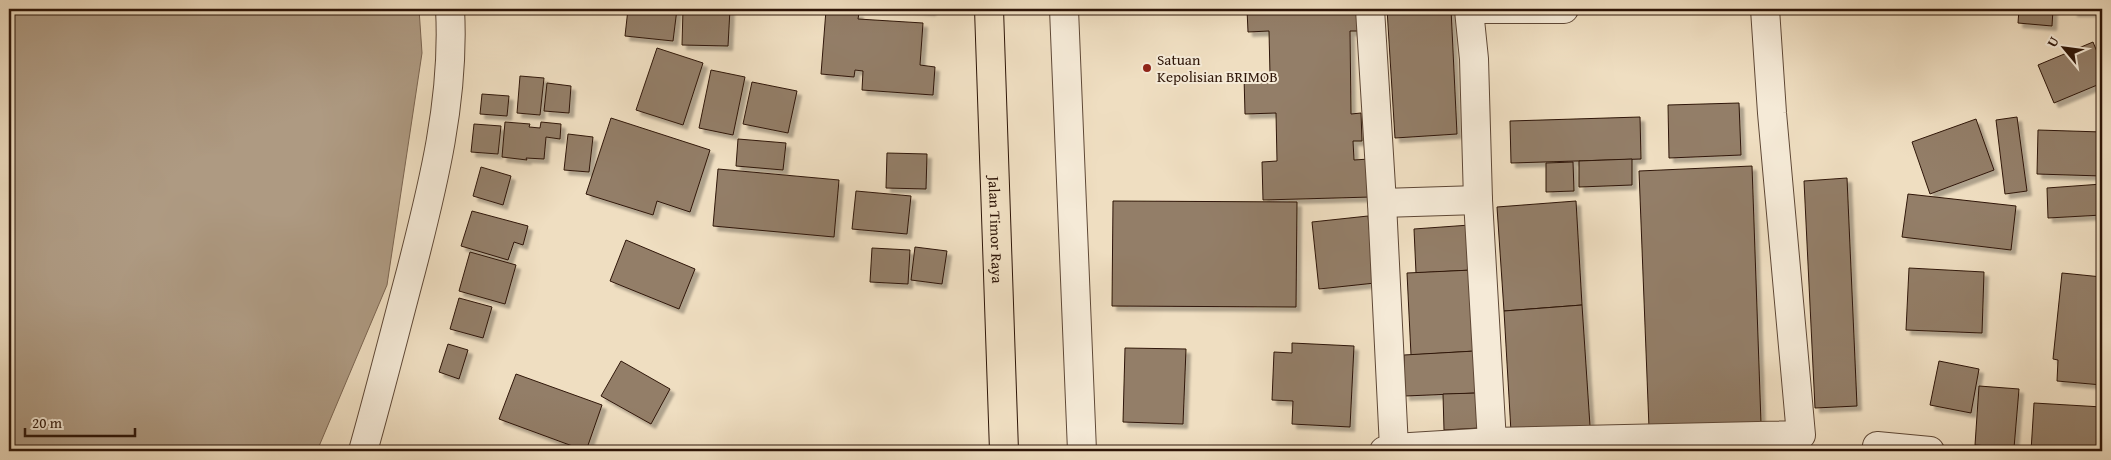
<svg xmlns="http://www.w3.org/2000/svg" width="2111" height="460" font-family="'Gentium Book Plus',serif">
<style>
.water{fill:#ae9a82;stroke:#7b6551}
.building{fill:#937e68;stroke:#2f1608;filter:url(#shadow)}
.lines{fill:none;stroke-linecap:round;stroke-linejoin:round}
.minor-casing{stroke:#5f4836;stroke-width:30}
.highway-casing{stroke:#2f1608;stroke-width:30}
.minor{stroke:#f5ead7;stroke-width:28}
.highway{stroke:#efdec1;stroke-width:28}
.poi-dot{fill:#8f2418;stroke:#f5ead7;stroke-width:2}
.labels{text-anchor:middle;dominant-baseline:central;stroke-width:4;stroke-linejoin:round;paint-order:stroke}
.poi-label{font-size:15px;fill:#2f1608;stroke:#f5ead7;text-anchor:start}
.street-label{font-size:15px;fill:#2f1608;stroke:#f5ead7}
</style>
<defs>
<filter id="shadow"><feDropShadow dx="4.5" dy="4.5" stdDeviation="1" flood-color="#0004"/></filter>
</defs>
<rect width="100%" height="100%" fill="#efdec1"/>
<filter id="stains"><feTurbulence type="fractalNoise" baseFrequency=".004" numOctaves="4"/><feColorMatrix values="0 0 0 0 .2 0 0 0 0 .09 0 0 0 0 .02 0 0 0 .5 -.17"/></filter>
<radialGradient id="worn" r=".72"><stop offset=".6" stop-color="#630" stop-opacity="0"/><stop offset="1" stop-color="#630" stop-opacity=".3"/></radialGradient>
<!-- water -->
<polygon class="water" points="9,9 419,9 422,53 387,285 317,451 9,451"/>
<!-- building -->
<g class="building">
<polygon points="628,9 677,9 673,41 625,36"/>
<polygon points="683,9 730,9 728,46 682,45"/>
<polygon points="911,9 931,9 931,11"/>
<polygon points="1247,9 1360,9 1360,31 1350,31 1351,114 1361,113 1362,141 1353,141 1354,160 1369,159 1371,197 1263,200 1262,162 1277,161 1276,113 1245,114 1244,76 1270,75 1269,31 1248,32"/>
<polygon points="1387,9 1451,9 1457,134 1395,138"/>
<polygon points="2019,9 2053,9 2052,26 2018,23"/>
<rect x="2073" y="9" width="29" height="3"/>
<polygon points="826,10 859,13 858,19 923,23 920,65 935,67 933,95 862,90 863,71 855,70 854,77 821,74"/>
<polygon points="2093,42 2102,64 2102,83 2054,103 2038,65"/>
<polygon points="657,48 703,63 683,125 636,110"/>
<polygon points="711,70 745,77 733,135 699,128"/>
<polygon points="520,76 544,78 540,115 517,113"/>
<polygon points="752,82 797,91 788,133 743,124"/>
<polygon points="547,83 571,86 569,113 544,111"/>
<polygon points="482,94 509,96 507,116 480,114"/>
<polygon points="1739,103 1741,155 1669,158 1668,105"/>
<polygon points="1640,117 1641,159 1511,163 1510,121"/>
<polygon points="2017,117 2027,191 2005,194 1996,120"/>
<polygon points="611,118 710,150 690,212 657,201 653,215 586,194"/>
<polygon points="1976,119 1994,170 1930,194 1912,142"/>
<polygon points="505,122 530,124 529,127 540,128 541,122 561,124 560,139 546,137 544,159 526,158 527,160 502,157"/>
<polygon points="474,124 501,126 498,154 471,152"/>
<polygon points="2038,130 2102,132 2102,176 2037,174"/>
<polygon points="568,134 593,137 589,172 564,170"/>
<polygon points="738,139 786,143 783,170 736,166"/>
<polygon points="887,153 927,154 926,189 886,188"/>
<polygon points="1632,159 1632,185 1579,187 1579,161"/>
<polygon points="1573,162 1574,191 1546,192 1546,163"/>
<polygon points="1752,166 1761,423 1649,428 1639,171"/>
<polygon points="481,167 511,176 503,205 473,196"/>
<polygon points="718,169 839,180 834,237 713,226"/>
<polygon points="1847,178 1857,406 1815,408 1804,181"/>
<polygon points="2102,184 2102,215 2048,218 2047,188"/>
<polygon points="856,191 911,196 907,234 852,229"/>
<polygon points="1908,194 2016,206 2011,250 1902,237"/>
<polygon points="1113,201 1297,202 1296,307 1112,306"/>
<polygon points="1576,201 1582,305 1504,311 1497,207"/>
<polygon points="472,211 528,226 523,245 514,242 508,260 461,246"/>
<polygon points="1368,216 1375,283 1319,289 1312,222"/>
<polygon points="1470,225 1472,270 1416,273 1414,229"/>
<polygon points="626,240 695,269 679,309 610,281"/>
<polygon points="915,247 947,251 942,284 911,280"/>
<polygon points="872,248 910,250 908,284 870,282"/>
<polygon points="470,252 516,265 505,304 459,291"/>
<polygon points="1909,268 1984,272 1982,333 1906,330"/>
<polygon points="1472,270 1475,351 1411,355 1407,273"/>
<polygon points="2062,273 2102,277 2102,385 2057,381 2058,360 2053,359"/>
<polygon points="459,298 492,307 483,338 450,329"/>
<polygon points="1582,305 1590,426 1511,432 1504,311"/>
<polygon points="1292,343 1354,346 1350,427 1292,424 1293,401 1272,400 1274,352 1292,353"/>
<polygon points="448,344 468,350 459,379 439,372"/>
<polygon points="1125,348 1186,349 1183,424 1123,422"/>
<polygon points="1475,351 1477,393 1405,396 1404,355"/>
<polygon points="621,361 670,389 651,424 601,396"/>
<polygon points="1939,361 1979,369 1971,413 1930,405"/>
<polygon points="516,374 602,405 586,451 499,419"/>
<polygon points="1979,386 2019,389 2014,448 1975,445"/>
<polygon points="1477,393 1479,428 1444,430 1443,394"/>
<polygon points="2034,403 2102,407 2102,451 2031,451"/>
</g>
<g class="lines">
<!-- minor casing -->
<g class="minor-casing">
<g id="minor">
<polyline points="1064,9 1082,451"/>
<polyline points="1370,9 1382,203 1394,448"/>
<polyline points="1469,9 1564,9"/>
<polyline points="1469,10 1474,59 1478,200 1492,442"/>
<polyline points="1382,203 1478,200"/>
<path d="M363,451c17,-60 32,-120 48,-180 22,-85 44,-173 39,-262"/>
<polyline points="1384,451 1394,448 1492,442 1801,435 1772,113 1765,9"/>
<polyline points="1876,451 1877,446 1930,451"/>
</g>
</g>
<!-- highway casing -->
<g class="highway-casing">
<g id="highway">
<path id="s1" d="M989,9l15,442"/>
</g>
</g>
<!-- minor -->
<use href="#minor" class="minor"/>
<!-- highway -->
<use href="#highway" class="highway"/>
</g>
<!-- markers -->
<circle class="poi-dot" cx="1147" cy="68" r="5"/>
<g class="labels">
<!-- poi labels -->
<g class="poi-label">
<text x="1157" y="59">Satuan<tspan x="1157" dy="17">Kepolisian BRIMOB</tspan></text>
</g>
<!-- street labels -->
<g class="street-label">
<text stroke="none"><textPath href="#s1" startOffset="221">Jalan Timor Raya</textPath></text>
</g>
</g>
<!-- margin -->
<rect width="2111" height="460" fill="none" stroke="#efdec1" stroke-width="30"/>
<rect x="10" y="10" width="2091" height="440" fill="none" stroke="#2f1608" stroke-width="2.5"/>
<rect x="15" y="15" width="2081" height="430" fill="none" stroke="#2f1608"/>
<!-- north arrow -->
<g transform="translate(2064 48) rotate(299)" stroke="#f5ead7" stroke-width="4" paint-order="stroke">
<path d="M0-4L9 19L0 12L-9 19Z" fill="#2f1608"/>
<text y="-8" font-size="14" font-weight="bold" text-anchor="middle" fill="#2f1608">U</text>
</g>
<!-- scale -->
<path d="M25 428v8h110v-8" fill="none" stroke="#2f1608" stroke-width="2.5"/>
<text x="32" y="428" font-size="15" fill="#2f1608" stroke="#f5ead7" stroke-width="4" paint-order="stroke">20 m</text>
<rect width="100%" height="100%" filter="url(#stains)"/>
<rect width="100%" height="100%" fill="url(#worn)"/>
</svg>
